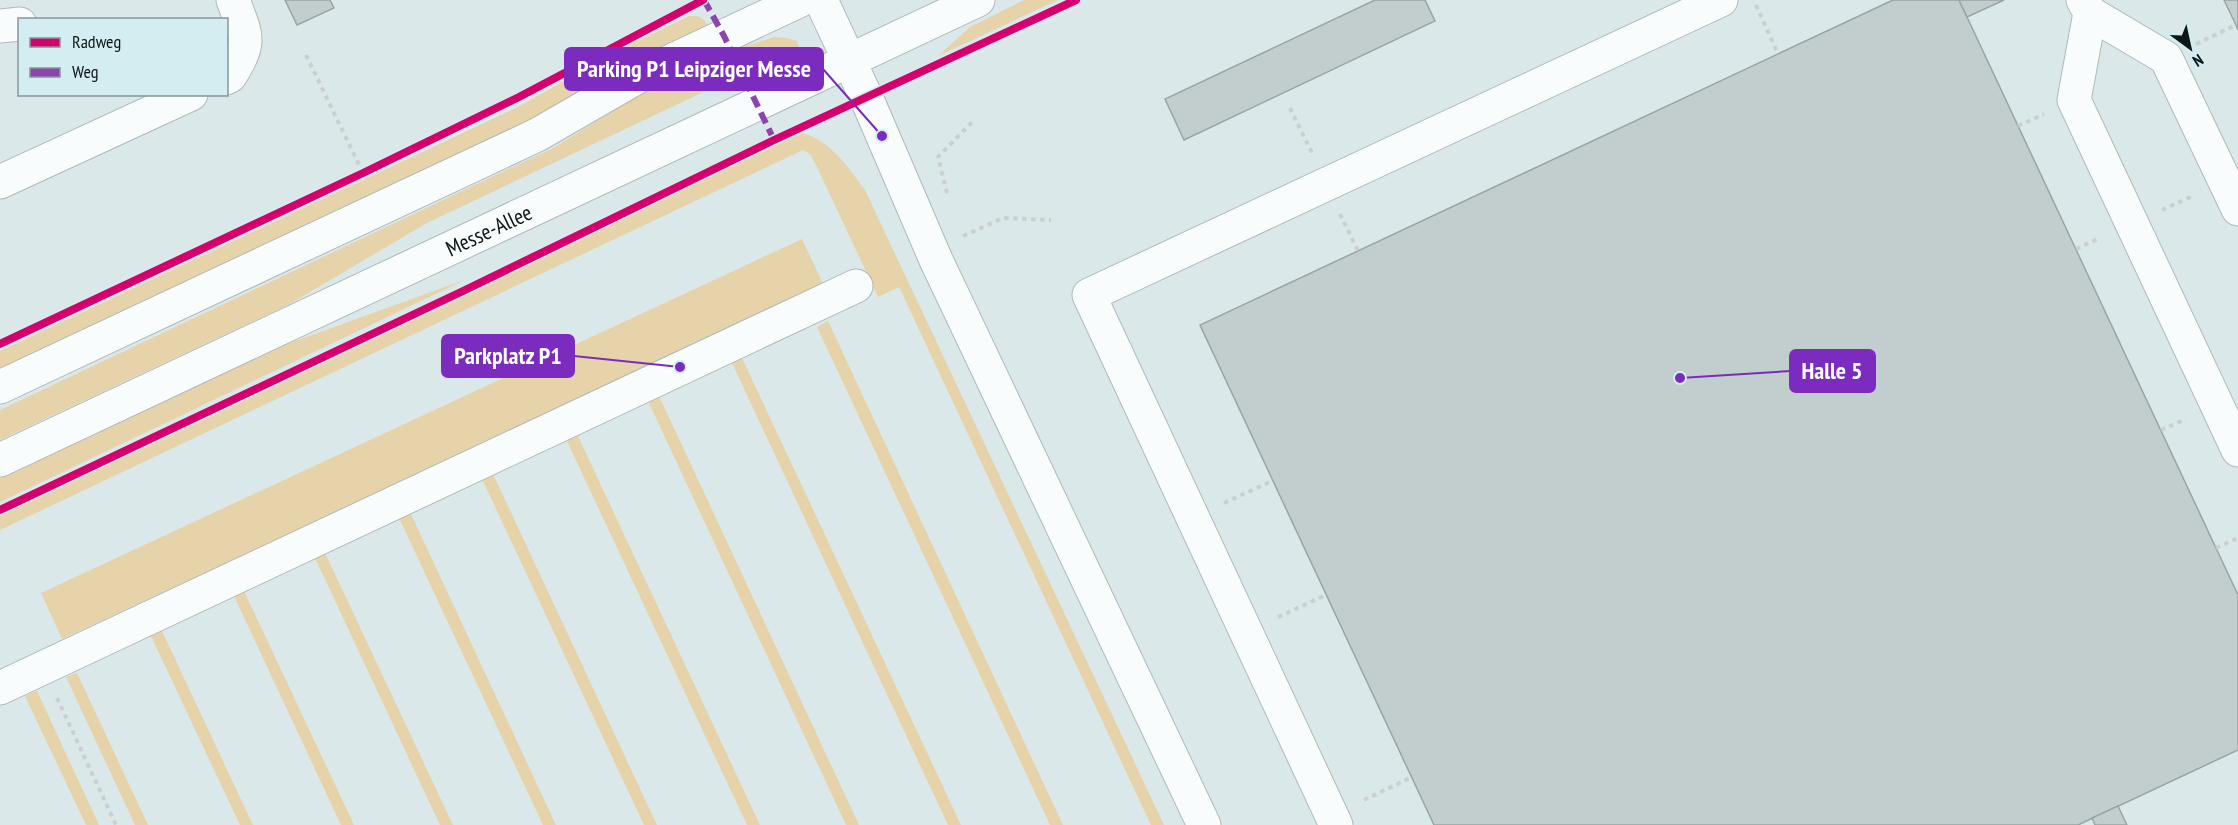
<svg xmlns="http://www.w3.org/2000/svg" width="2238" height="825" font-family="'PT Sans Narrow',sans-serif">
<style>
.green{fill:#e7d3aa}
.building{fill:#c2cdce;stroke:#9aa4a6;stroke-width:1.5}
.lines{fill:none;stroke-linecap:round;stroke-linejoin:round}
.minor-casing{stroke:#afb9bb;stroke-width:35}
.major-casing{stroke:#afb9bb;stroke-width:35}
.path{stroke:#cccfd0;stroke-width:4;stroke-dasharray:4.5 4.5;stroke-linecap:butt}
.minor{stroke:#f9fcfc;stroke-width:33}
.major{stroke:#f9fcfc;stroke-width:33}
.quiet{stroke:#8e44ad;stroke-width:6;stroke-dasharray:12 6;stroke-linecap:butt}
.cycleway-casing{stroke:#d4edf0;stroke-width:11}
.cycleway{stroke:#d6006c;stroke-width:8}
.labels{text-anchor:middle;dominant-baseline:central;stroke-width:5;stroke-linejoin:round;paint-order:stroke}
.street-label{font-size:22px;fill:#0d1617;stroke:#d4edf0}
.leader{fill:none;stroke:#7b2cbf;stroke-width:2}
.callout-dot{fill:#7b2cbf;stroke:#d4edf0;stroke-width:2}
.callout{fill:#7b2cbf;stroke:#7b2cbf;stroke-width:2}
.callout-label{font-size:24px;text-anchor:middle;font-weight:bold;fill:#fff}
</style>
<rect width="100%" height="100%" fill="#dae8ea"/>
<!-- green -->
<g class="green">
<polygon points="1024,0 1058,0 938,56 970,27"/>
<path d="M689,16c10,0 14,0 19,10l-86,41 -93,53 -44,22 -485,228v-19l522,-246 79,-46z"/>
<polygon points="774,37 787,38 797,41 799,47 751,70 740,48"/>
<polygon points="723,56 733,78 427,223 288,305 0,440 0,410 555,147 632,99"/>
<path d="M802,133c28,7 46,34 63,57l299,635h-13l-252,-538 -21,10 -62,-132 -6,-11 -7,-4 -803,380v-15z"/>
<polygon points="802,239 824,286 62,639 41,593"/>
<polygon points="467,279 0,502 0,478 287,344"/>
<polygon points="828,321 1063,825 1050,825 817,327"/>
<polygon points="742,358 961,825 948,825 732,363"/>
<polygon points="659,396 859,825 846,825 648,401"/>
<polygon points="577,434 760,825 747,825 566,439"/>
<polygon points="493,474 657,825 644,825 482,479"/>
<polygon points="410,512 556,825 543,825 399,518"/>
<polygon points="325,553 453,825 440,825 315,558"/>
<polygon points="244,591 354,825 341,825 234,596"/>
<polygon points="161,629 253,825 240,825 150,634"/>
<polygon points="77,673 148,825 135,825 66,677"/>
<polygon points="37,691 99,825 86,825 25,696"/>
</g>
<!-- building -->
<g class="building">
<polygon points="285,0 330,0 334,8 297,25"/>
<polygon points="1375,0 1425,0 1435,21 1184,140 1165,99"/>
<polygon points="1893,0 1959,0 2238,595 2238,750 2078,825 1434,825 1200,325"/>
<polygon points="1959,0 2004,0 1967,17"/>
<polygon points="2224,0 2238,0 2238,30 2236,25"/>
<polygon points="2118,806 2127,825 2095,825 2092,818"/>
</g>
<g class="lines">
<!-- minor casing -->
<g class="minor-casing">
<g id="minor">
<polyline points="821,0 866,97 936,260 1204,825"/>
<polyline points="2083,0 2090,13 2074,100 2238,450"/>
<polyline points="2090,13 2166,58 2238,209"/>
<polyline points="0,26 20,24"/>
<path d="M226,78l4,-2c22,-35 17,-39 3,-76"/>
<polyline points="0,182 191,94"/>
<polyline points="0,688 856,286"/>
<polyline points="1336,825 1089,295 1721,0"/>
</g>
</g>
<!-- major casing -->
<g class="major-casing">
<g id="major">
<polyline points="0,387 537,135 641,75 801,0"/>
<path id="s1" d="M0,460l978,-460"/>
</g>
</g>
<!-- path -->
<g class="path">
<polyline points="1756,5 1778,54"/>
<polyline points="2196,44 2236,25"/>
<polyline points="306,55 363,173"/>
<polyline points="1290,108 1312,153"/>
<polyline points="2018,126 2044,114"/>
<polyline points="947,193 938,157 975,119"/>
<polyline points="2162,210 2193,196"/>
<polyline points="1340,214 1358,251"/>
<polyline points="963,236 1003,218 1051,220"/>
<polyline points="2076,249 2100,238"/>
<polyline points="2161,430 2186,419"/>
<polyline points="1224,503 1272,481"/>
<polyline points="2216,548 2238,538"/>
<polyline points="1278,617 1326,595"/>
<polyline points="57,698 116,825"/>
<polyline points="1364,800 1412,777"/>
</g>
<!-- minor -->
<use href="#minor" class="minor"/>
<!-- major -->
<use href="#major" class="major"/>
<!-- quiet -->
<polyline class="quiet" points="704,0 724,36 774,140"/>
<!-- cycleway casing -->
<g class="cycleway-casing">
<g id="cycleway">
<polyline points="0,344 363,173 519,97 703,0"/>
<polyline points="0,510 463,291 774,140 1076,0"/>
</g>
</g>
<!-- cycleway -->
<use href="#cycleway" class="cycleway"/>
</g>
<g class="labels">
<!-- street labels -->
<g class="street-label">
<text stroke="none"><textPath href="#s1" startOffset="540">Messe-Allee</textPath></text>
</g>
</g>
<!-- callouts -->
<path class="leader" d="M882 136L823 69M680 367L574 356M1680 378L1790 371"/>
<g class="callout-dot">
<circle cx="882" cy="136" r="6"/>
<circle cx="680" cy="367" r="6"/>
<circle cx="1680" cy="378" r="6"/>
</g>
<g class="callout">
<rect x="565" y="48" width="258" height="42" rx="6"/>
<rect x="442" y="335" width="132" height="42" rx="6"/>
<rect x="1790" y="350" width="85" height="42" rx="6"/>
</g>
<g class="callout-label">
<text x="694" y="77">Parking P1 Leipziger Messe</text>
<text x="508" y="364">Parkplatz P1</text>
<text x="1832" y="379">Halle 5</text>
</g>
<!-- legend -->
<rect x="18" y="18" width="210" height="78" fill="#d4edf0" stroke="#849799" stroke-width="1.5"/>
<rect x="30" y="38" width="30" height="9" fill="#d6006c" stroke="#849799" stroke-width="1.5"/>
<text x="72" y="48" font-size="18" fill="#0d1617">Radweg</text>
<rect x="30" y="68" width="30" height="9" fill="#8e44ad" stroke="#849799" stroke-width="1.5"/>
<text x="72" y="78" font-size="18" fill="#0d1617">Weg</text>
<!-- north arrow -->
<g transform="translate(2190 48) rotate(147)" stroke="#d4edf0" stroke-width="4.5" paint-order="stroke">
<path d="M0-4.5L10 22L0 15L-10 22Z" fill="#0d1617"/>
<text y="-9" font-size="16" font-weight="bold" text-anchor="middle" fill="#0d1617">N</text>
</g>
</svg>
